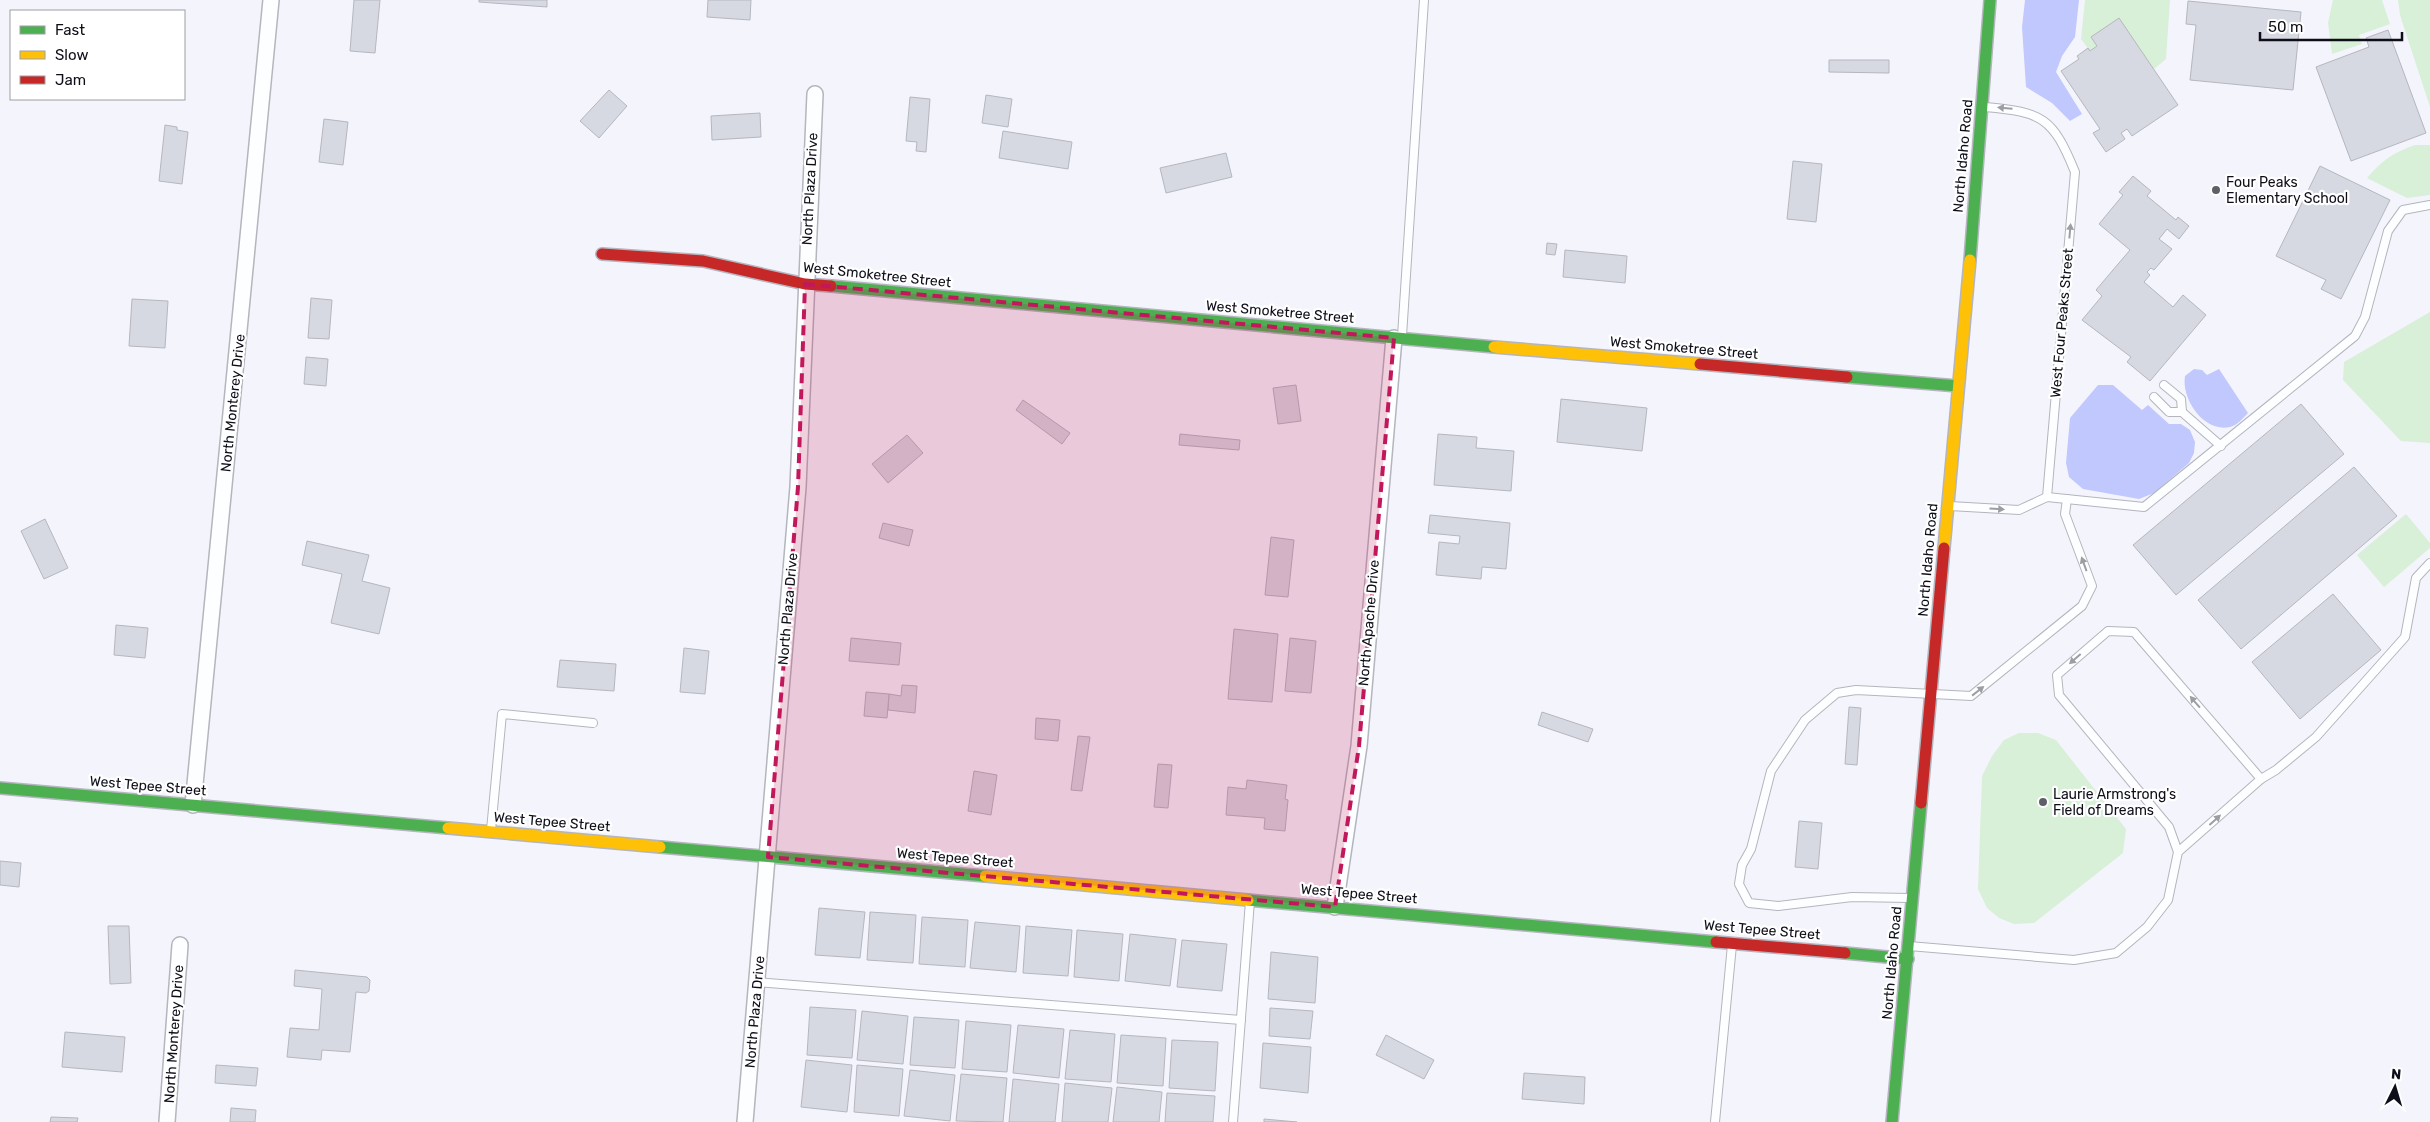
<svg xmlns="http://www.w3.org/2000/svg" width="2430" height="1122" font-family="Rubik,sans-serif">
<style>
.green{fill:#d8efd8}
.water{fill:#c1c8fd}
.building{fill:#d7d9e2;stroke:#b5b6be}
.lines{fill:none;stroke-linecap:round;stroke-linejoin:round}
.lane-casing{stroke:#b4b5bd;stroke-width:10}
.street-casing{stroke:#b4b5bd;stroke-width:18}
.fast-casing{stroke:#b4b5bd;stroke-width:14}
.slow-casing{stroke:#b4b5bd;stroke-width:14}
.jam-casing{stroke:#b4b5bd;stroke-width:14}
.lane{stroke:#fdfeff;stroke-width:8}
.street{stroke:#fdfeff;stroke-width:15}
.fast{stroke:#4caf50;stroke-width:11}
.slow{stroke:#ffc107;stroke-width:11}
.jam{stroke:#c62828;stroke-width:11}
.oneway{fill:#9d9ea3}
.marked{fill:#c2185b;fill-opacity:0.2;stroke:#c2185b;stroke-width:4;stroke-dasharray:10 6;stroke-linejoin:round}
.poi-dot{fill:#5e5f68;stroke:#fff;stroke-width:2}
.labels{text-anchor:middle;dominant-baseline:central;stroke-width:4.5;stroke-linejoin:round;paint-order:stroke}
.street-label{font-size:14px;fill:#0d0e18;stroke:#fff}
.poi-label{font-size:14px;fill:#0d0e18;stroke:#fff;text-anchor:start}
</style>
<rect width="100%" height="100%" fill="#f4f5fc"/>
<!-- green -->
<g class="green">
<polygon points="2085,0 2170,0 2166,59 2154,69 2119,18 2091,37 2097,46 2090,51 2081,39"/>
<polygon points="2333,0 2382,0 2390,24 2359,35 2362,44 2332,54 2328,23"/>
<polygon points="2398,0 2430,0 2430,107 2400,15"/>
<path d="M2415,145h15v50l-23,3 -40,-20c14,-17 27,-26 48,-33z"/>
<polygon points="2430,312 2430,443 2401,441 2343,380 2344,362"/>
<polygon points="2406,514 2430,543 2430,548 2384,587 2357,555"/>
<polygon points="2019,733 2038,733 2056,740 2126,829 2123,853 2034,923 2014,924 1999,918 1987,908 1978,889 1982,776 1992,756 2004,740"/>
</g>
<!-- water -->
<g class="water">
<polygon points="2025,0 2079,0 2075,37 2062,56 2056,72 2082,114 2070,121 2052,103 2026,87 2022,27"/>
<path d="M2194,369l8,1 5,5 12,-6 29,44c-5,5 -10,12 -18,14 -26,6 -49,-28 -45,-51z"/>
<polygon points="2098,385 2113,385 2142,410 2148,405 2169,424 2181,424 2190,430 2195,442 2194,453 2189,463 2154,493 2139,499 2083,489 2069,477 2066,463 2070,418"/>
</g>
<!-- building -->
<g class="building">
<polygon points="354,0 380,0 375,53 350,51"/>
<polygon points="479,0 547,0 547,7 479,2"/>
<polygon points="708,0 751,0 750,20 707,17"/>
<polygon points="2188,1 2301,12 2293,90 2190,80 2196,25 2186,24"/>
<polygon points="2119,18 2178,105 2132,136 2127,129 2121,133 2125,139 2106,152 2093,133 2100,129 2061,71 2079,59 2077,56 2088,48 2090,51 2097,46 2091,37"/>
<polygon points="2388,30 2426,133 2351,161 2316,67 2369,47 2366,38"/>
<polygon points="1829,60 1889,60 1889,73 1829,72"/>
<polygon points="609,90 627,106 599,138 580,121"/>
<polygon points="986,95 1012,99 1008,127 982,123"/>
<polygon points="910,97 930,99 926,152 916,151 917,142 906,141"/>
<polygon points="760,113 761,137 712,140 711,116"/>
<polygon points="324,119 348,122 343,165 319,162"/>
<polygon points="165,125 177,127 177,130 188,132 182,184 159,181"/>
<polygon points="1003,131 1072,142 1068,169 999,158"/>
<polygon points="1226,153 1232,177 1166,193 1160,168"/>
<polygon points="1793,161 1822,164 1816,222 1787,219"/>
<polygon points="2320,166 2390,200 2341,299 2321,289 2326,280 2276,256"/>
<polygon points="2133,176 2151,191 2147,196 2176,220 2178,217 2189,226 2179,239 2167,229 2159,239 2172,249 2154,270 2151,268 2147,272 2150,275 2144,282 2173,307 2183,295 2206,315 2150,381 2127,362 2131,357 2082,320 2102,296 2096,290 2130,250 2099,224 2123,195 2119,192"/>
<polygon points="1547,243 1557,244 1555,255 1546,254"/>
<polygon points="1565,250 1627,256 1625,283 1563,277"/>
<polygon points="311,298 332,300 329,339 308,338"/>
<polygon points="132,299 168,301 165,348 129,346"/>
<polygon points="306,357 328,359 326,386 304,384"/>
<polygon points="1296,385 1301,421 1278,424 1273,388"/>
<polygon points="1561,399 1647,408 1642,451 1557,442"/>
<polygon points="1023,400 1070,433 1062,444 1016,410"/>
<polygon points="2301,404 2344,454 2176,595 2133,545"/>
<polygon points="1180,434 1240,440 1239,450 1179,445"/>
<polygon points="1438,434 1477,437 1476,448 1514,451 1511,491 1434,485"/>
<polygon points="907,435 923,453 888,483 872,464"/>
<polygon points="2354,467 2397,516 2241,649 2198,600"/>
<polygon points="1430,515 1510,523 1506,569 1482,567 1481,579 1436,575 1439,542 1459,544 1460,536 1428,533"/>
<polygon points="45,519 68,568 44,579 21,531"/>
<polygon points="883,523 913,530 909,546 879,538"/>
<polygon points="1271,537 1294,540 1288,597 1265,595"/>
<polygon points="307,541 369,555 362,581 390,588 379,634 331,623 342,574 302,565"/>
<polygon points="2333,594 2381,650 2300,719 2252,662"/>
<polygon points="116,625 148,628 145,658 114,655"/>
<polygon points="1234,629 1278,634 1272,702 1228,699"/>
<polygon points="851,638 901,643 899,665 849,661"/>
<polygon points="1290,638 1316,641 1311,693 1285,691"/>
<polygon points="684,648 709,651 705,694 680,692"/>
<polygon points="560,660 616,664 614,691 557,687"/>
<polygon points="902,685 917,686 915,713 888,710 889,694 901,696"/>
<polygon points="866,692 889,694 887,718 864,716"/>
<polygon points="1849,707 1861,708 1857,765 1845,764"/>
<polygon points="1542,712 1593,729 1588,742 1538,725"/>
<polygon points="1036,718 1060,720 1058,741 1035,739"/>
<polygon points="1078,736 1090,737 1082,791 1071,790"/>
<polygon points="1158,764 1172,765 1168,808 1154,807"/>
<polygon points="974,771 997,775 991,815 968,811"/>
<polygon points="1247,780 1287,785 1285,799 1288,800 1285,831 1264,829 1265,818 1226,815 1228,787 1246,789"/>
<polygon points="1799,821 1822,823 1818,869 1795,867"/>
<polygon points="0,861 21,863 19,887 0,885"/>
<polygon points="819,908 865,912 860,958 815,955"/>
<polygon points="870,912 916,915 913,963 867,960"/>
<polygon points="922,917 968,920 965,967 919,964"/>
<polygon points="975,922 1020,926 1016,972 970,968"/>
<polygon points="108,926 129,926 131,983 110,984"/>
<polygon points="1026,926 1072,930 1068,976 1023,973"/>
<polygon points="1077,930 1123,934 1119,981 1074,977"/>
<polygon points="1130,934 1176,939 1170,986 1125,981"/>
<polygon points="1182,940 1227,944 1222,991 1177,987"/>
<polygon points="1271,952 1318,957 1315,1003 1268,999"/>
<polygon points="295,970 367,977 370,980 369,991 366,993 356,992 350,1052 322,1050 321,1060 287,1057 290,1028 319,1030 322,989 294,986"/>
<polygon points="810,1007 856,1010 852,1058 807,1055"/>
<polygon points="1270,1008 1313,1011 1310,1039 1269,1036"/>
<polygon points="862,1011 908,1016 903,1064 857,1060"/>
<polygon points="914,1017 959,1020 955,1068 910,1065"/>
<polygon points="966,1021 1011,1025 1007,1072 962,1069"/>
<polygon points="1018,1025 1064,1029 1059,1078 1013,1073"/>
<polygon points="1070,1030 1115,1034 1111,1082 1065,1079"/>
<polygon points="65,1032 125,1037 122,1072 62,1067"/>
<polygon points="1121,1035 1166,1038 1163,1086 1117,1083"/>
<polygon points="1386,1035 1434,1060 1424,1079 1376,1055"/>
<polygon points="1172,1040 1218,1042 1215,1091 1169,1088"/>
<polygon points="1263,1043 1311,1047 1308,1093 1260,1088"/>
<polygon points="806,1060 852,1065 847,1112 801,1107"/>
<polygon points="216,1065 258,1068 256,1086 215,1083"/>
<polygon points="857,1065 903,1069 899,1116 854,1112"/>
<polygon points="910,1070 955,1075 950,1121 904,1116"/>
<polygon points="1524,1073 1585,1077 1584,1104 1522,1099"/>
<polygon points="961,1074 1007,1078 1003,1122 956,1121"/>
<polygon points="1013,1079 1059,1084 1055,1122 1009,1122"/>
<polygon points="1065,1083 1112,1088 1108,1122 1062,1122"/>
<polygon points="1117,1087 1162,1092 1159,1122 1113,1122"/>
<polygon points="1167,1093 1215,1096 1213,1122 1165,1122"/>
<polygon points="231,1108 256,1110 255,1122 230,1122"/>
<polygon points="51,1117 78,1118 77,1122 50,1122"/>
<polygon points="1264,1119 1297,1122 1264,1122"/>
</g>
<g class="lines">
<!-- lane casing -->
<g class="lane-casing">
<g id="lane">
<polyline points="1402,336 1424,0"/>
<polyline points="2164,385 2181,399 2182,412"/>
<polyline points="2154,397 2169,412 2182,412 2221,446"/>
<polyline points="2047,497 2144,507 2355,336 2365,317 2388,231 2403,210 2430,205"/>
<path d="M1950,506l69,4 28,-13 28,-325c-22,-54 -32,-60 -90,-65"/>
<polyline points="2261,779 2276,770 2316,737 2405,637 2416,578 2430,563"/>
<polyline points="491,830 502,714 593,723"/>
<polyline points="1910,898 1852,897 1778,906 1749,903 1739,884 1742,865 1751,849 1771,771 1805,720 1837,693 1856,690 1971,696 2082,606 2092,586 2065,514 2067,499"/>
<polyline points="1909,946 2074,960 2116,953 2147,927 2168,900 2178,852 2169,827 2059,695 2057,675 2108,631 2134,632 2261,779 2178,852"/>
<polyline points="757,982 1241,1020"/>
<polyline points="1233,1122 1250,901"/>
<polyline points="1715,1122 1732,945"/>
</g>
</g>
<!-- street casing -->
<g class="street-casing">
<g id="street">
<polyline points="193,805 271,0"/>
<polyline points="1335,907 1359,746 1394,338"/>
<polyline points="167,1122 180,945"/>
<polyline points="745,1122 798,487 815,94"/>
</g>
</g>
<!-- fast casing -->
<g class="fast-casing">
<g id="fast">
<polyline points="1970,260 1990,0"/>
<polyline points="831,286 1494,347"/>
<polyline points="1847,377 1958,386"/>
<polyline points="0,788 448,828"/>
<polyline points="660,847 985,876"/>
<polyline points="1248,900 1716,942"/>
<polyline points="1845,953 1908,959"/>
<polyline points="1892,1122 1921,803"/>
</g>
</g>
<!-- slow casing -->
<g class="slow-casing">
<g id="slow">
<polyline points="1494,347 1700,364"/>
<polyline points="1944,548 1970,260"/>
<polyline points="448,828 660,847"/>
<polyline points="985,876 1248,900"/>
</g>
</g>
<!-- jam casing -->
<g class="jam-casing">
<g id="jam">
<polyline points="602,254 703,261 805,284 831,286"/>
<polyline points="1700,364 1847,377"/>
<polyline points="1921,803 1944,548"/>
<polyline points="1716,942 1845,953"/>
</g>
</g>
<!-- lane -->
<use href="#lane" class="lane"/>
<!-- street -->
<use href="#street" class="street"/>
<!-- fast -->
<use href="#fast" class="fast"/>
<!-- slow -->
<use href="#slow" class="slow"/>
<!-- jam -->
<use href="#jam" class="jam"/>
</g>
<!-- one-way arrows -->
<defs><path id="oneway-solid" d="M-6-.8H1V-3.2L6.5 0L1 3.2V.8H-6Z" transform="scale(1.25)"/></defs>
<g class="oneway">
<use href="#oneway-solid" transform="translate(2005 108) rotate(-175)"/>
<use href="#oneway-solid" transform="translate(2070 231) rotate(-85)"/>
<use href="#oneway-solid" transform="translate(1997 509) rotate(4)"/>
<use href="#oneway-solid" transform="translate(2084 564) rotate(-110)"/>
<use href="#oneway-solid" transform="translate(2075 659) rotate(139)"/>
<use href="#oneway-solid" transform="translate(1978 691) rotate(-38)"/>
<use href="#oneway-solid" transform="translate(2195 702) rotate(-131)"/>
<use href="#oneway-solid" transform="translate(2215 820) rotate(-42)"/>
</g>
<!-- marked area -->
<path class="marked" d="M805,284l589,54 -35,408 -24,161 -567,-50 30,-370z"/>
<!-- markers -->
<g class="poi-dot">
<circle cx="2216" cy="190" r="5"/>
<circle cx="2043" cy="802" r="5"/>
</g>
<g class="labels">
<!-- street labels -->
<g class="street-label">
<text transform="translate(1963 156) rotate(-85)">North Idaho Road</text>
<text transform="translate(810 189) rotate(-87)">North Plaza Drive</text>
<text transform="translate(877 275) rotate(6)">West Smoketree Street</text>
<text transform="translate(1280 312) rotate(5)">West Smoketree Street</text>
<text transform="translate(2062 323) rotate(-85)">West Four Peaks Street</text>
<text transform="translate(1684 348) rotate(5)">West Smoketree Street</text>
<text transform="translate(233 403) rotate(-84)">North Monterey Drive</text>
<text transform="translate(1928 560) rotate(-85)">North Idaho Road</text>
<text transform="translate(788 609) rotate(-85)">North Plaza Drive</text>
<text transform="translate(1369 623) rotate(-85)">North Apache Drive</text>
<text transform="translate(148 786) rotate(5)">West Tepee Street</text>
<text transform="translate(552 822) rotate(5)">West Tepee Street</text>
<text transform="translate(955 858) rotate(5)">West Tepee Street</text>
<text transform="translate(1359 894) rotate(5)">West Tepee Street</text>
<text transform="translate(1762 930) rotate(5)">West Tepee Street</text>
<text transform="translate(1892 963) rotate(-85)">North Idaho Road</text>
<text transform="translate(755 1012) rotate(-85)">North Plaza Drive</text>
<text transform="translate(174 1034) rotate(-86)">North Monterey Drive</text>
</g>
<!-- poi labels -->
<g class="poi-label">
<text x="2226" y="182">Four Peaks<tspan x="2226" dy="16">Elementary School</tspan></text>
<text x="2053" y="794">Laurie Armstrong's<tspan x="2053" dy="16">Field of Dreams</tspan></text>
</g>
</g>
<!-- legend -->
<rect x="10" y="10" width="175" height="90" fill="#ffffff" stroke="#9e9fa3"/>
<rect x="20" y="26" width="25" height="8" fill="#4caf50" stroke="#9e9fa3"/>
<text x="55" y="35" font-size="15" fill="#0d0e18">Fast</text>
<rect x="20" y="51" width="25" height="8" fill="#ffc107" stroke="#9e9fa3"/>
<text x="55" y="60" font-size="15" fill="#0d0e18">Slow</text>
<rect x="20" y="76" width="25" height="8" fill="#c62828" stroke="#9e9fa3"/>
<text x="55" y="85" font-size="15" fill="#0d0e18">Jam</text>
<!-- north arrow -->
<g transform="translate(2395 1087) rotate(5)" stroke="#ffffff" stroke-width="4" paint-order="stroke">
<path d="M0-4L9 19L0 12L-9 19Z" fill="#0d0e18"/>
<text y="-8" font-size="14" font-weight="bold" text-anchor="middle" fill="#0d0e18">N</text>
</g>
<!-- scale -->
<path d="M2260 32v8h142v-8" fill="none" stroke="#0d0e18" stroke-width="2.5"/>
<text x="2268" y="32" font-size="15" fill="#0d0e18" stroke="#ffffff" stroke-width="4" paint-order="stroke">50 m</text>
</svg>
